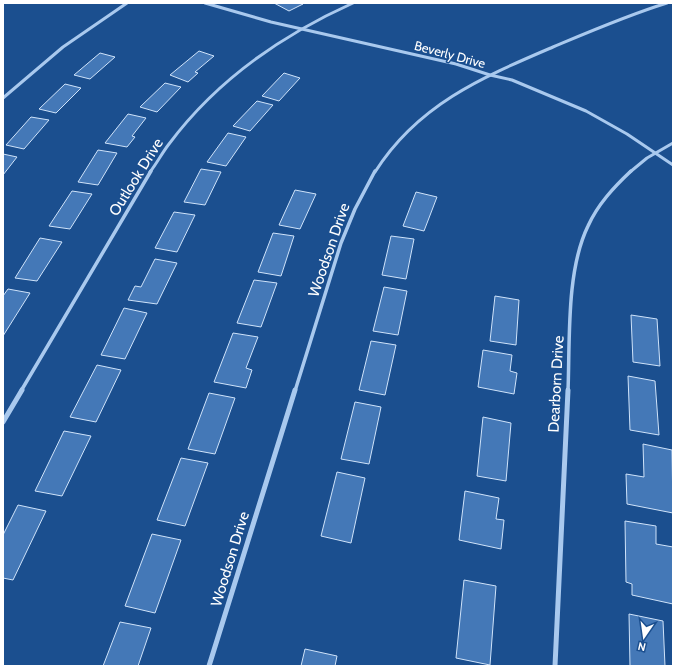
<svg xmlns="http://www.w3.org/2000/svg" width="676" height="669" font-family="Cabin,sans-serif">
<style>
.building{fill:#4478b7;stroke:#cfe3fa}
.lines{fill:none;stroke-linecap:round;stroke-linejoin:round}
.minor-far2{stroke:#a9c9ee;stroke-width:3}
.minor-far1{stroke:#a9c9ee;stroke-width:3.5}
.minor{stroke:#a9c9ee;stroke-width:5}
.labels{text-anchor:middle;dominant-baseline:central;stroke-width:3;stroke-linejoin:round;paint-order:stroke}
.far-street-label{font-size:13px;fill:#fff;stroke:#1b4f8f}
.street-label{font-size:15px;fill:#fff;stroke:#1b4f8f}
</style>
<rect width="100%" height="100%" fill="#1b4f8f"/>
<!-- building -->
<g class="building">
<polygon points="274,3 301,3 303,4 289,11"/>
<polygon points="199,51 214,56 195,72 198,73 188,82 170,75"/>
<polygon points="100,53 115,57 90,79 74,75"/>
<polygon points="284,73 300,78 279,101 262,96"/>
<polygon points="165,83 181,87 157,112 140,107"/>
<polygon points="65,84 81,88 56,113 39,109"/>
<polygon points="257,101 273,105 250,131 233,126"/>
<polygon points="128,114 146,118 132,136 135,137 127,147 105,143"/>
<polygon points="31,117 49,120 24,149 6,145"/>
<polygon points="228,133 246,137 226,166 207,162"/>
<polygon points="98,150 117,153 98,185 78,182"/>
<polygon points="3,154 17,157 3,175"/>
<polygon points="201,169 221,172 205,205 184,202"/>
<polygon points="295,190 316,194 300,229 279,225"/>
<polygon points="72,191 92,194 70,229 49,226"/>
<polygon points="416,192 437,197 424,231 403,226"/>
<polygon points="174,212 195,215 177,252 155,248"/>
<polygon points="273,233 294,236 281,276 258,272"/>
<polygon points="391,236 414,239 406,279 382,275"/>
<polygon points="40,238 62,242 37,281 15,278"/>
<polygon points="155,259 177,263 157,304 128,300 135,286 141,287"/>
<polygon points="254,280 277,283 261,327 237,323"/>
<polygon points="384,287 407,291 398,335 373,331"/>
<polygon points="8,289 30,293 3,336 3,296"/>
<polygon points="495,296 519,300 516,345 490,341"/>
<polygon points="124,308 147,313 125,359 101,355"/>
<polygon points="631,315 657,319 660,366 633,362"/>
<polygon points="233,333 258,337 246,368 252,370 246,388 214,382"/>
<polygon points="371,341 396,345 385,395 359,390"/>
<polygon points="483,350 512,355 510,371 517,373 514,394 478,387"/>
<polygon points="97,365 121,370 96,422 70,417"/>
<polygon points="628,376 655,381 659,435 630,430"/>
<polygon points="209,393 235,398 215,454 188,449"/>
<polygon points="355,402 381,407 369,464 341,459"/>
<polygon points="483,417 511,423 506,481 477,476"/>
<polygon points="64,431 91,436 62,496 35,491"/>
<polygon points="643,444 672,450 673,513 627,504 626,474 644,477"/>
<polygon points="181,458 208,463 185,526 157,520"/>
<polygon points="337,472 365,478 351,543 321,536"/>
<polygon points="465,491 499,498 496,519 504,520 501,549 459,540"/>
<polygon points="18,505 46,511 13,580 3,578 3,535"/>
<polygon points="625,521 656,526 656,544 673,547 673,604 632,595 632,584 626,582"/>
<polygon points="152,534 181,540 155,613 125,606"/>
<polygon points="464,580 496,586 490,665 456,658"/>
<polygon points="629,614 663,621 665,666 630,666"/>
<polygon points="120,622 151,628 138,666 103,666"/>
<polygon points="305,649 337,656 335,666 301,666"/>
</g>
<g class="lines">
<!-- minor-far2 -->
<g class="minor-far2">
<polyline points="205,3 271,22 456,64 490,75 512,80 586,111 627,134 673,165"/>
<polyline points="3,98 63,47 127,3"/>
<path d="M150,172c7,-9 12,-19 19,-28 47,-63 113,-109 184,-141"/>
<path d="M375,172c43,-68 108,-95 178,-125 38,-16 75,-32 114,-44"/>
<polyline points="630,172 647,158 673,143"/>
</g>
<!-- minor-far1 -->
<g class="minor-far1">
<polyline points="21,391 151,171"/>
<polyline points="295,391 341,243 355,209 375,171"/>
<path d="M568,391c2,-50 -2,-120 20,-165 10,-22 26,-39 43,-55"/>
</g>
<!-- minor -->
<g class="minor">
<polyline points="3,422 22,390"/>
<polyline points="209,666 295,390"/>
<polyline points="555,666 568,390"/>
</g>
</g>
<g class="labels">
<!-- far-street labels -->
<g class="far-street-label">
<text transform="translate(450 54) rotate(15)">Beverly Drive</text>
</g>
<!-- street labels -->
<g class="street-label">
<text transform="translate(136 177) rotate(-58)">Outlook Drive</text>
<text transform="translate(329 250) rotate(-71)">Woodson Drive</text>
<text transform="translate(556 384) rotate(-87)">Dearborn Drive</text>
<text transform="translate(230 559) rotate(-73)">Woodson Drive</text>
</g>
</g>
<!-- border -->
<rect width="676" height="669" fill="none" stroke="#ffffff" stroke-width="8"/>
<!-- north arrow -->
<g transform="translate(644 637) rotate(193)" stroke="#1b4f8f" stroke-width="3" paint-order="stroke">
<path d="M0-3L7 15L0 10L-7 15Z" fill="#ffffff"/>
<text y="-6" font-size="11" font-weight="bold" text-anchor="middle" fill="#ffffff">N</text>
</g>
</svg>
